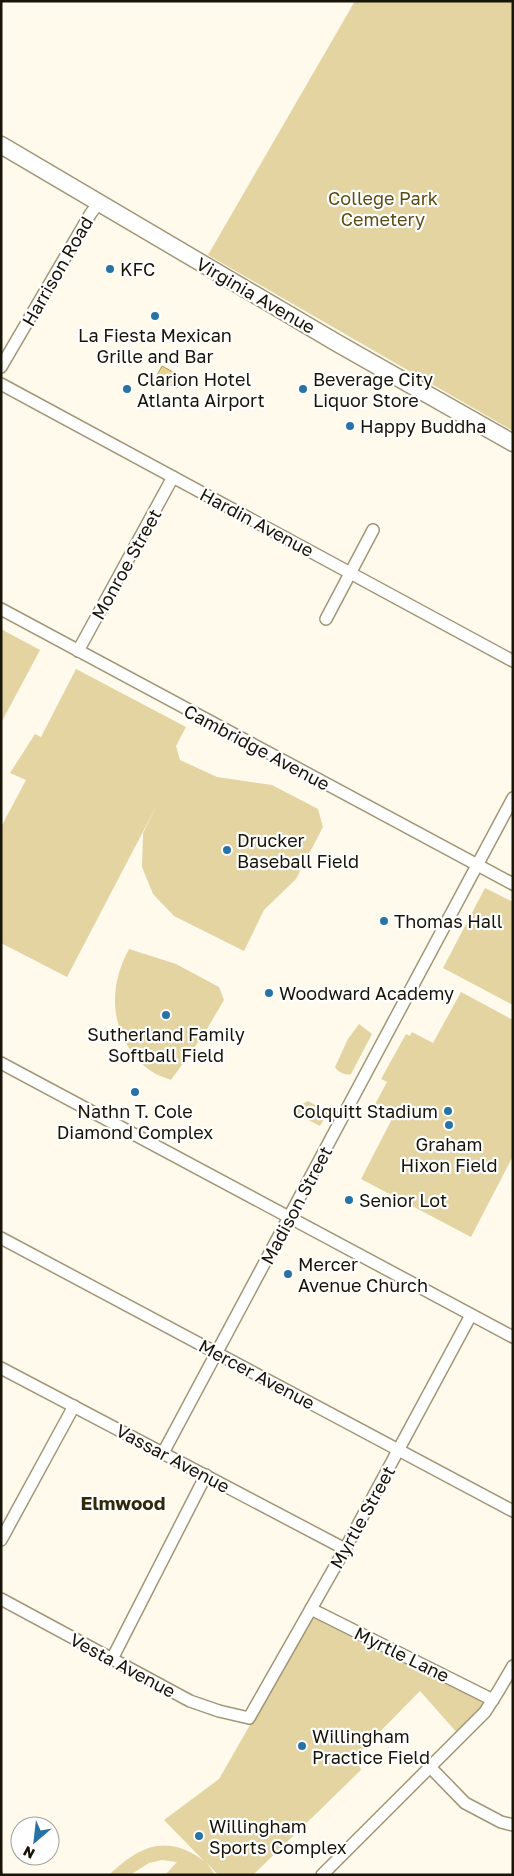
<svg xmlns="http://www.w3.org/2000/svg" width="514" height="1876" font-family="'Golos Text',sans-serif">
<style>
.green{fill:#e3d4a2}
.water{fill:#ebd389;stroke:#ac9a62}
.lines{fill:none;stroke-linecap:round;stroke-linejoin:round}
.stream{stroke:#ac9a62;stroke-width:3}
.street-casing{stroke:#a19776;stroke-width:14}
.secondary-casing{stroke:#a19776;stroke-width:19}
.street{stroke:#fff;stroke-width:11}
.secondary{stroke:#fff;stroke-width:16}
.poi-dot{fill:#2773a6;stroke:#fff;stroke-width:2}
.labels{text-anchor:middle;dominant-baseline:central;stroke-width:4.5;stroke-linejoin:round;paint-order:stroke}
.park-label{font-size:18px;fill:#5d4d14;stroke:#fff}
.poi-label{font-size:18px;fill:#181408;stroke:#fff;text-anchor:start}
.street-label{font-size:18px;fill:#181408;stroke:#fff}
.neighbourhood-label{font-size:19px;font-weight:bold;fill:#32290a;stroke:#fff}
</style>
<rect width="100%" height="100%" fill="#fffaec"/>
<!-- green -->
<g class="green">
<polygon points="355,1 513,1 513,431 208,255"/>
<polygon points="1,629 40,650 1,723"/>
<polygon points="76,669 186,727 176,746 180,760 217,777 272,785 318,809 323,827 296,879 264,910 244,951 174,916 153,894 142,867 143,833 158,803 67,977 1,943 1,827 26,780 10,773 35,734 41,737"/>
<polygon points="485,888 513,902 513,1005 443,968"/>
<path d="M129,949l47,15 43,23 5,13 -20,34 -33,46c-8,-3 -17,-6 -24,-12 -6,-4 -11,-11 -16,-17 -22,-32 -20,-69 -2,-102z"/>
<polygon points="461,992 513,1020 513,1156 471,1237 361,1179 393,1117 374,1106 387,1082 381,1079 406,1034 410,1036 412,1032 433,1043"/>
<path d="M359,1024l13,10 -21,40c-5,2 -13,-2 -16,-7l13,-28z"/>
<polygon points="308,1101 328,1112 320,1126 296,1114 299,1106"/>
<path d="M312,1617l177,88 -30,30 -39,-44 -64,65 5,14 -108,105h-35l-11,-12 8,12h-50l12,-13 -15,-2 -13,3 -19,12h-21c30,-29 58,-42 95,-14l-40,-41 55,-41z"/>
</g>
<!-- water -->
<polygon class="water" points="162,366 182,377 177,388 156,377"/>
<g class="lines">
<!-- stream -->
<polyline class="stream" points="1,1872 2,1875"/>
<!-- street casing -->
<g class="street-casing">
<g id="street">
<polyline points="1,367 91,213 99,203"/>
<polyline points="1,384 513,661"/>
<polyline points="1,609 513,884"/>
<polyline points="326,619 373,530"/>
<polyline points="78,651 173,477"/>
<polyline points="1,1063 513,1337"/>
<polyline points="1,1238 513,1511"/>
<polyline points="1,1368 345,1549"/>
<polyline points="163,1453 513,798"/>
<polyline points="1,1540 74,1406"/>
<polyline points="1,1599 190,1701 219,1711 249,1718 345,1549 471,1315"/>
<polyline points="311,1609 493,1700"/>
<polyline points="112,1659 206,1475"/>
<polyline points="430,1767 465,1803 501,1822 513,1825"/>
<polyline points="322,1875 485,1712 499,1690 513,1666"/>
</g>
</g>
<!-- secondary casing -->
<g class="secondary-casing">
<polyline id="secondary" points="1,145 337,343 513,443"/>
</g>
<!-- street -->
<use href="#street" class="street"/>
<!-- secondary -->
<use href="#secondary" class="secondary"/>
</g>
<!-- markers -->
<g class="poi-dot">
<circle cx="110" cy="269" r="5"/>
<circle cx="155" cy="316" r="5"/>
<circle cx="127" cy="389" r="5"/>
<circle cx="303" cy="389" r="5"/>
<circle cx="350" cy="426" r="5"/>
<circle cx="227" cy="850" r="5"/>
<circle cx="384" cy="921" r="5"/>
<circle cx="269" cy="993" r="5"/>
<circle cx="166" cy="1015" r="5"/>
<circle cx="135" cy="1092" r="5"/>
<circle cx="448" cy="1111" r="5"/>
<circle cx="449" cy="1125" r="5"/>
<circle cx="349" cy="1200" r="5"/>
<circle cx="288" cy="1274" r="5"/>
<circle cx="302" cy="1746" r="5"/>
<circle cx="199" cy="1836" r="5"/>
</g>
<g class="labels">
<!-- park labels -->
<g class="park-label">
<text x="383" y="198">College Park<tspan x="383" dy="21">Cemetery</tspan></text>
</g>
<!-- poi labels -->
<g class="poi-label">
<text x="120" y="269">KFC</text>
<text x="155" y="335" text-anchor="middle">La Fiesta Mexican<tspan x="155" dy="21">Grille and Bar</tspan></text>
<text x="137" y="379">Clarion Hotel<tspan x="137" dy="21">Atlanta Airport</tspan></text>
<text x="313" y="379">Beverage City<tspan x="313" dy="21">Liquor Store</tspan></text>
<text x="360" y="426">Happy Buddha</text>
<text x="237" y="840">Drucker<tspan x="237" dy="21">Baseball Field</tspan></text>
<text x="394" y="921">Thomas Hall</text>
<text x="279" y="993">Woodward Academy</text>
<text x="166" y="1034" text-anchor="middle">Sutherland Family<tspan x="166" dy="21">Softball Field</tspan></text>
<text x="135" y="1111" text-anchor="middle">Nathn T. Cole<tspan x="135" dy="21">Diamond Complex</tspan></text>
<text x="438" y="1111" text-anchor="end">Colquitt Stadium</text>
<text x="449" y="1144" text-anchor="middle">Graham<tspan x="449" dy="21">Hixon Field</tspan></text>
<text x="359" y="1200">Senior Lot</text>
<text x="298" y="1264">Mercer<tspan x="298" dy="21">Avenue Church</tspan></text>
<text x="312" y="1736">Willingham<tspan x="312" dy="21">Practice Field</tspan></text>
<text x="209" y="1826">Willingham<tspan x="209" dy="21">Sports Complex</tspan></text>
</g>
<!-- street labels -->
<g class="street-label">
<text transform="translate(57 271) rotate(-60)">Harrison Road</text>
<text transform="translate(256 295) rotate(30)">Virginia Avenue</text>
<text transform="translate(257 522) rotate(28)">Hardin Avenue</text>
<text transform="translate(126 564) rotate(-61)">Monroe Street</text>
<text transform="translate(257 747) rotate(28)">Cambridge Avenue</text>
<text transform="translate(296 1205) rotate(-62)">Madison Street</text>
<text transform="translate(257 1374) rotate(28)">Mercer Avenue</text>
<text transform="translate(173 1458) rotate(28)">Vassar Avenue</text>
<text transform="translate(362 1517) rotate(-61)">Myrtle Street</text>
<text transform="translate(402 1654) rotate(26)">Myrtle Lane</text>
<text transform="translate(123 1665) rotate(28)">Vesta Avenue</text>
</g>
<!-- neighbourhood labels -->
<g class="neighbourhood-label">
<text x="123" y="1502">Elmwood</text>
</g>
</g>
<!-- border -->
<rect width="514" height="1876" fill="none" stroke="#181408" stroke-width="5"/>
<!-- north arrow -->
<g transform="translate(35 1841) rotate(208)"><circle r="24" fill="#ffffff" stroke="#a3a19c"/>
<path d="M0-4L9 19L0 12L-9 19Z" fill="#2773a6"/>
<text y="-8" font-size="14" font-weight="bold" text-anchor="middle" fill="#181408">N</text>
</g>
</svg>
